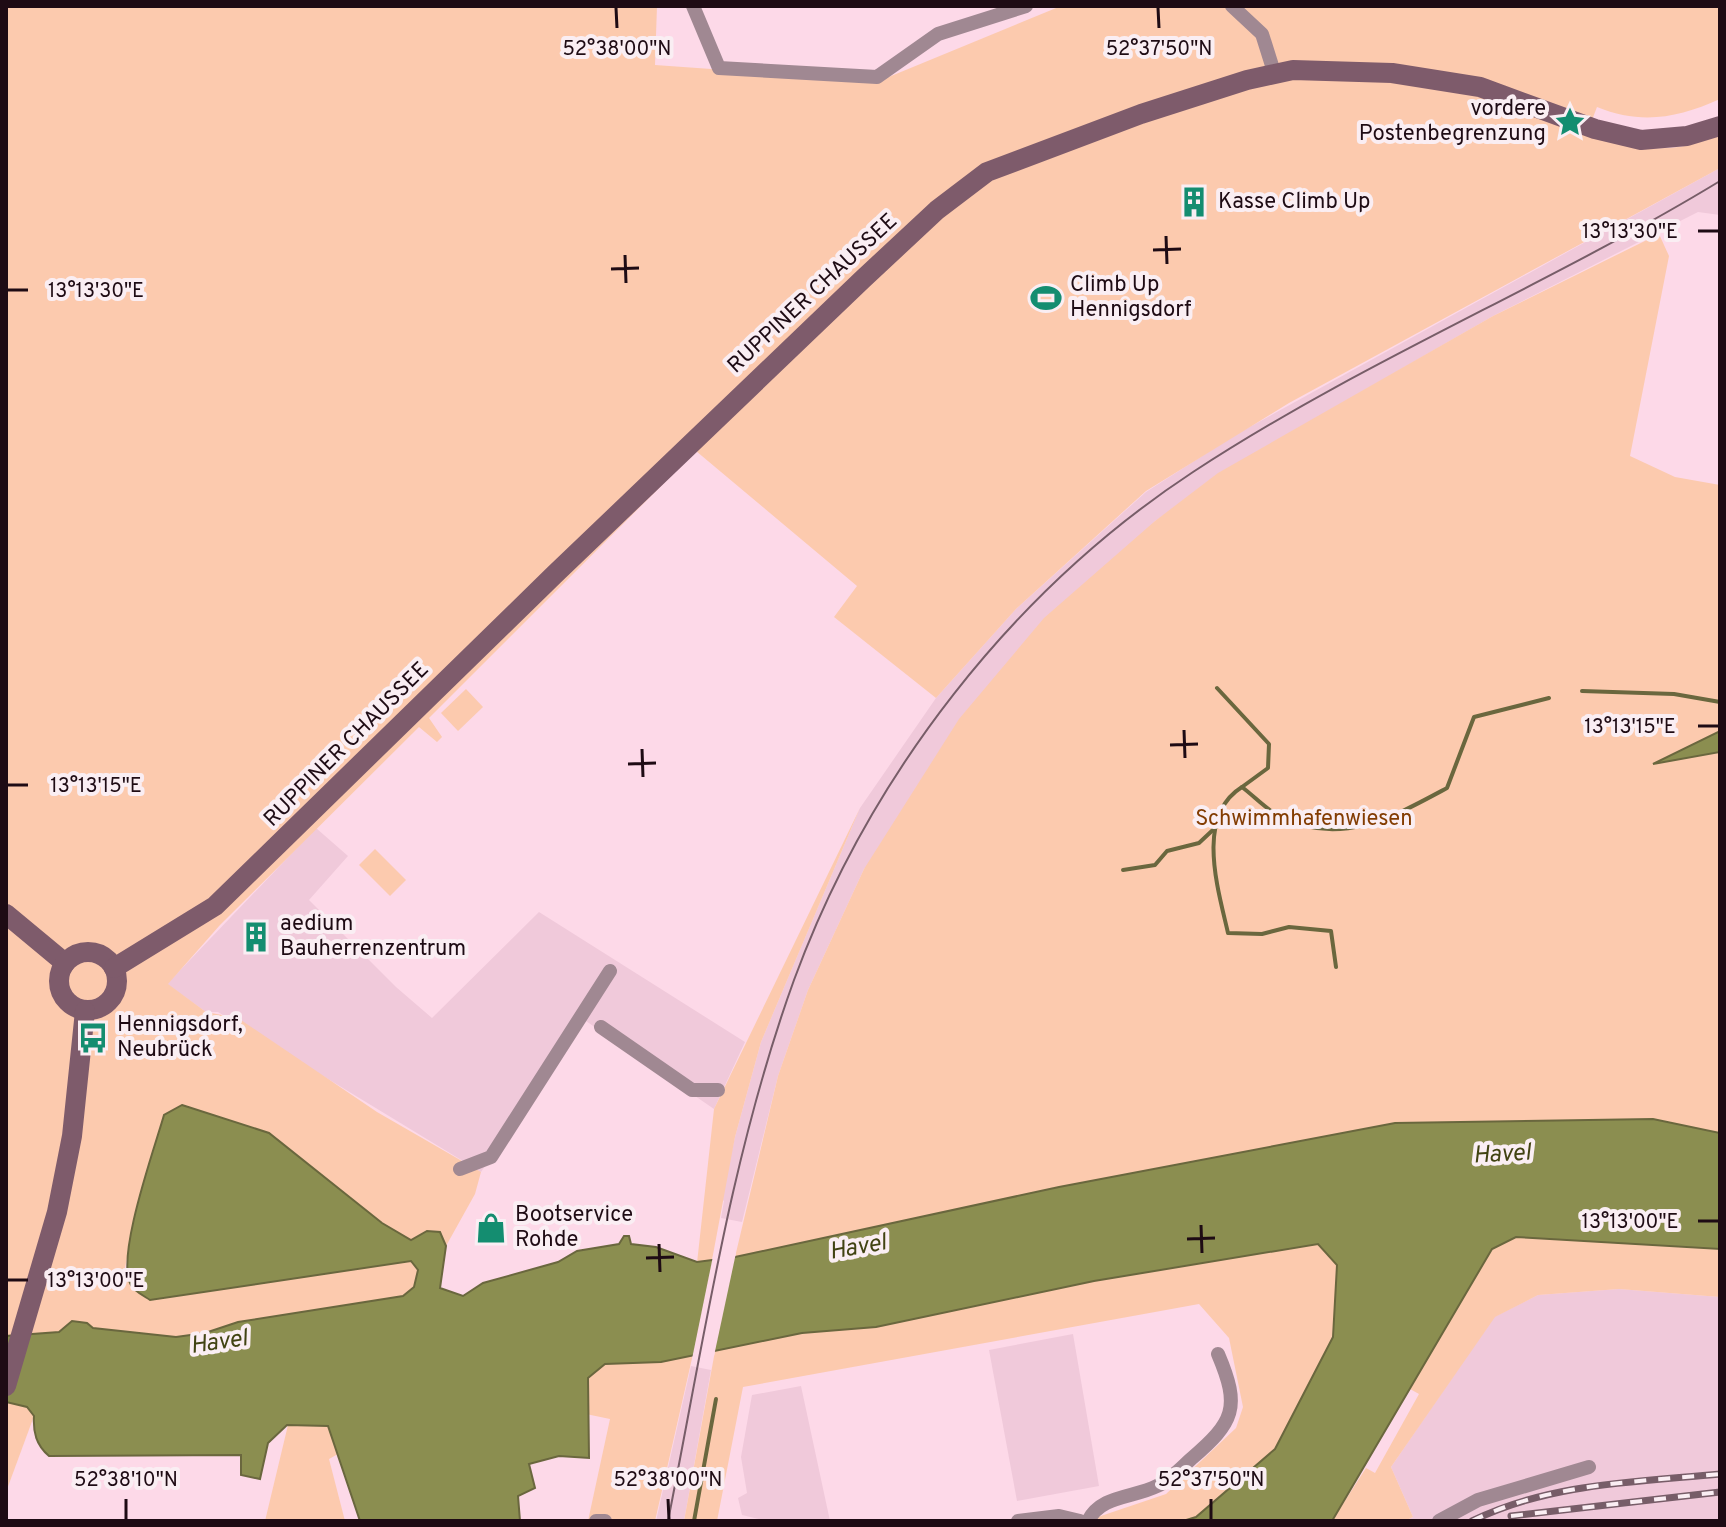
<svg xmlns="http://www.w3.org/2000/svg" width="1726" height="1527" font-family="Overpass,sans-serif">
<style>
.built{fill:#f0c9da}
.green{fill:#fccaae}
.water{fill:#8b8e50;stroke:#6a673e;stroke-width:2}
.pier{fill:#fdd9e8}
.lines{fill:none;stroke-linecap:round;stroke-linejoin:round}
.stream{stroke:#6a673e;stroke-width:4}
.street{stroke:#a08892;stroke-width:14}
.secondary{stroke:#7e5b6b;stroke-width:20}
.tram{stroke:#775d68;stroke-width:2}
.rail-casing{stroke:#775d68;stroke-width:7}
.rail{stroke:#faeef3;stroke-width:4;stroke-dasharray:12;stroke-linecap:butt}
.ticks{fill:none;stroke:#1e0b14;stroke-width:3}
.labels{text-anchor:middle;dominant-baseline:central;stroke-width:8;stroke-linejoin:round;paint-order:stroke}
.poi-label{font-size:22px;fill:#1e0b14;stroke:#faeef3;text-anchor:start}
.street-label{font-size:22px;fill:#1e0b14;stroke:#faeef3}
.park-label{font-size:22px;fill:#833c02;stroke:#faeef3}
.water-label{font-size:24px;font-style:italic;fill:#414312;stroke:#faeef3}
.ticks-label{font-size:20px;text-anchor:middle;fill:#1e0b14;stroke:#faeef3;stroke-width:8;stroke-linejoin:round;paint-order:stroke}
</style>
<rect width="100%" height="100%" fill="#fdd9e8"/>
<!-- built -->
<g class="built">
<polygon points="1720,168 1720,215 1698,212 1493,316 1252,455 1155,521 864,869 808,990 778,1076 742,1222 721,1218 724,1201 721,1199 735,1137 761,1042 860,808 936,698 1016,609 1146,492 1235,435"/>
<polygon points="316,828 348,856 309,900 396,987 432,1018 539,912 745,1042 714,1109 583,1019 481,1172 218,1012 206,1012 167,984"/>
<polygon points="1619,1289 1720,1297 1720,1521 1405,1521 1413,1517 1391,1467 1494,1317 1538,1295"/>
<polygon points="1073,1334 1099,1486 1017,1501 989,1350"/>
<polygon points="691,1366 711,1370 684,1521 656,1521"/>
<polygon points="801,1386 830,1521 767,1521 742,1515 738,1498 747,1493 741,1457 752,1395"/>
</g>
<!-- green -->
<g class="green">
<path d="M6,6h651l-2,59 224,16 182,-75h659v93c-42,19 -79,26 -123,8l-10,26c50,16 83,24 133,1v34l-431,235 -143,88 -130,118 -80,89 -102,-81 23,-31 -161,-135 -267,267 13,19 -5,5 -18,-15 -199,198 -52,59 38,28 32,6 139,94 104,60 -6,22 -29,52 -6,-14 -13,-1 -16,9 -247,-125 -27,92 -12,61 25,32 261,-39 7,9 -4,17 -11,9 -165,26 -33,11 -28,4 -84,-9 -6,-5 -15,-2 -13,11 -53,4z"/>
<polygon points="1659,234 1669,256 1630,456 1675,477 1720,485 1720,731 1660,761 1720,743 1720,1145 735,1257 778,1076 808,990 864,869 959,719 1044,618 1155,521 1218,473 1493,316"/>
<polygon points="466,689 483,707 458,731 441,713"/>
<polygon points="860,808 761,1042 735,1137 712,1260 697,1263 714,1109"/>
<polygon points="375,849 406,880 390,896 359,865"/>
<polygon points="1516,1237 1720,1249 1720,1297 1619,1289 1538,1295 1495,1317 1391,1467 1413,1517 1405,1521 1332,1521 1366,1468 1375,1473 1419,1394 1410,1389 1492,1249"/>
<polygon points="1318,1244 1337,1265 1333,1337 1275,1449 1196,1517 1183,1521 1097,1521 1095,1518 1166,1494 1236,1428 1243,1407 1229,1338 1199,1304 743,1387 717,1521 684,1521 715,1351 802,1333 876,1327 1094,1281"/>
<polygon points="693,1354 655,1521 588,1521 610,1419 586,1414 588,1378 605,1364 661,1362"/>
<polygon points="6,1402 27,1407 34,1416 6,1492"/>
<polygon points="288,1425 328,1426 338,1454 329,1459 345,1521 265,1521"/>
</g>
<!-- water -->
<g class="water">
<polygon points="1720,731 1720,752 1653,764"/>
<path d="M182,1105l87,28 113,90 29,17 16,-9 13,1 6,14 -6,42 23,8 20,-13 75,-21 19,-11 42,-7 5,-8h5l2,8 25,3 41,15 38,-5 324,-70 336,-64 258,-4 67,14v116l-204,-12 -24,12 -160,272h-149l13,-4 79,-68 58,-112 4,-72 -19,-21 -224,37 -218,46 -74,6 -141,29 -56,2 -17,14 1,80 -30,-2 -30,8 6,24 -17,8 2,25h-160l-32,-95 -41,-1 -19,18 -8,36 -19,-4v-20l-192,1c-13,-11 -16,-24 -15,-40l-7,-9 -21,-5v-66l53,-4 13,-11 15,2 6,5 83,9 29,-4 33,-11 165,-26 11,-9 4,-17 -7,-9 -261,39c-6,-4 -16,-9 -19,-15 -16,-27 24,-138 33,-170z"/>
</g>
<!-- pier -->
<polygon class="pier" points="736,1253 714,1356 692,1359 713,1256"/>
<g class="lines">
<!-- stream -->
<g class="stream">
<polyline points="1217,688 1269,744 1268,768 1242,787"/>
<polyline points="1582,691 1674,694 1720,702"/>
<polyline points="1123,870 1155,865 1167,851 1199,843 1215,828"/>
<path d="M1336,967l-5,-36 -42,-4 -27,7 -34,-1c-10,-44 -33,-117 14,-146 13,10 26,24 40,31 61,28 111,-1 165,-30l27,-71 75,-19"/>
<polyline points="694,1521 716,1399"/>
</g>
<!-- street -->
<g class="street">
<polyline points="693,6 719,68 877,77 938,34 1026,6"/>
<polyline points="1232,6 1262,34 1274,72"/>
<polyline points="601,1027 692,1090 718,1090"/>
<polyline points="460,1169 491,1157 610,971"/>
<polyline points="596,1521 605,1521"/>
<polyline points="1018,1521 1059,1516 1080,1521"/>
<path d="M1088,1521c13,-26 45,-23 69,-35 12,-5 24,-18 34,-27 43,-37 50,-51 27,-105"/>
<polyline points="1439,1521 1478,1500 1589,1467"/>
</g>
<!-- secondary -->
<g class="secondary">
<polyline points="6,914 65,963"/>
<circle cx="88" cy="981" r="29"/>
<polyline points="114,968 215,906 554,575 863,279 937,210 987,172 1141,114 1247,80 1293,70 1392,73 1480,87 1595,129 1641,140 1687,136 1720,126"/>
<polyline points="6,1386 57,1212 72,1136 85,1011"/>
</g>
<!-- tram -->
<path class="tram" d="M668,1521c36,-181 63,-367 126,-541 75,-204 218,-389 399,-508 169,-111 356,-187 527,-291"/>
<!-- rail casing -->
<g class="rail-casing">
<g id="rail">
<polyline points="1511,1516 1720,1492"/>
<path d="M1472,1521c77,-38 164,-39 248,-47"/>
</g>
</g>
<!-- rail -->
<use href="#rail" class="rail"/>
</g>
<!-- ticks -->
<path class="ticks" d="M616,8l1,20M1158,8l1,20M1698,231h20M1166,236l1,28M1153,250l28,-1M625,255l1,28M611,269l28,-1M8,290h20M1698,726h20M1184,730l1,28M1170,745l28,-1M642,749l1,28M628,764l28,-1M8,785h20M1698,1221h20M1201,1225l1,28M1187,1239l28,-1M659,1244l1,28M646,1258l28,-1M8,1280h20M126,1499v20M668,1499l1,20M1211,1499v20"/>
<!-- icons -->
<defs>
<g id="sight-bare" transform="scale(2.4)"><path d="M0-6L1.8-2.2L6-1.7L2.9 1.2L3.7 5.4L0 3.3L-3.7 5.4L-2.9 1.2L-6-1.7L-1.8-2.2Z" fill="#148d70" stroke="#faeef3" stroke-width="2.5" paint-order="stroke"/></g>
<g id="building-bare" transform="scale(2.4)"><path d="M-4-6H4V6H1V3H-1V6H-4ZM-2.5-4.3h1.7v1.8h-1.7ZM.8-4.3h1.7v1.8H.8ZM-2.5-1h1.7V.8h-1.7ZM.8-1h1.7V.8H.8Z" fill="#148d70" stroke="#faeef3" stroke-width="2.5" paint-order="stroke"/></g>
<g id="stadium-bare" transform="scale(2.4)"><path d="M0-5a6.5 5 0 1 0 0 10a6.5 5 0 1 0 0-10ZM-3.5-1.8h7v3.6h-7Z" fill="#148d70" stroke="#faeef3" stroke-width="2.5" paint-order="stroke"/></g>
<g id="bus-bare" transform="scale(2.4)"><path d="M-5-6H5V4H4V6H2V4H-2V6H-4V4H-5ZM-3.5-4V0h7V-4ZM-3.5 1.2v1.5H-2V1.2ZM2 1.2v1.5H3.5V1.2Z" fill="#148d70" stroke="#faeef3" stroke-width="2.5" paint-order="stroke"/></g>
<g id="shop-bare" transform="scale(2.4)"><path d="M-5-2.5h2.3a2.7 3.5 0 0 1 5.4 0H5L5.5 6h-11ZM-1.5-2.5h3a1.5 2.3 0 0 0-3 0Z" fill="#148d70" stroke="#faeef3" stroke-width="2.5" paint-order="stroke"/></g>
</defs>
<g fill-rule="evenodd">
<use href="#sight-bare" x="1570" y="122"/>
<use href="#building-bare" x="1194" y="202"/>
<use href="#stadium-bare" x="1046" y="298"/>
<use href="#building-bare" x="256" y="937"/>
<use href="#bus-bare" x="93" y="1038"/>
<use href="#shop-bare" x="491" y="1228"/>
</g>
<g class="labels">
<!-- poi labels -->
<g class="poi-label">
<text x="1546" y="109" text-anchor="end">vordere<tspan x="1546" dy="25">Postenbegrenzung</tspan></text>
<text x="1218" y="202">Kasse Climb Up</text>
<text x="1070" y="285">Climb Up<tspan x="1070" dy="25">Hennigsdorf</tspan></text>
<text x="280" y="924">aedium<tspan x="280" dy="25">Bauherrenzentrum</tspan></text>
<text x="117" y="1025">Hennigsdorf,<tspan x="117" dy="25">Neubrück</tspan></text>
<text x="515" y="1215">Bootservice<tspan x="515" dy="25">Rohde</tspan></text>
</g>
<!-- street labels -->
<g class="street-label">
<text transform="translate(813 294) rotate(-43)">RUPPINER CHAUSSEE</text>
<text transform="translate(347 745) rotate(-45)">RUPPINER CHAUSSEE</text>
</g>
<!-- park labels -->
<g class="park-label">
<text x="1304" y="819">Schwimmhafenwiesen</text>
</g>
<!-- water labels -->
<g class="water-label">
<text transform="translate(1502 1155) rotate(-3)">Havel</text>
<text transform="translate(858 1248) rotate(-10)">Havel</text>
<text transform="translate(219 1343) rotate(-8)">Havel</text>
</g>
</g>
<g class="ticks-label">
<text x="617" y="55">52°38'00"N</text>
<text x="1159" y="55">52°37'50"N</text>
<text x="1630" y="238">13°13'30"E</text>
<text x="96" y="297">13°13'30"E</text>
<text x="1630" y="733">13°13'15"E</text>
<text x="96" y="792">13°13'15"E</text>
<text x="1630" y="1228">13°13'00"E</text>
<text x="96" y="1287">13°13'00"E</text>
<text x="126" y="1486">52°38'10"N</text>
<text x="668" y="1486">52°38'00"N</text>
<text x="1211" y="1486">52°37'50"N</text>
</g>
<!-- border -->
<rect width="1726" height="1527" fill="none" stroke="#1e0b14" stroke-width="16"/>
</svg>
